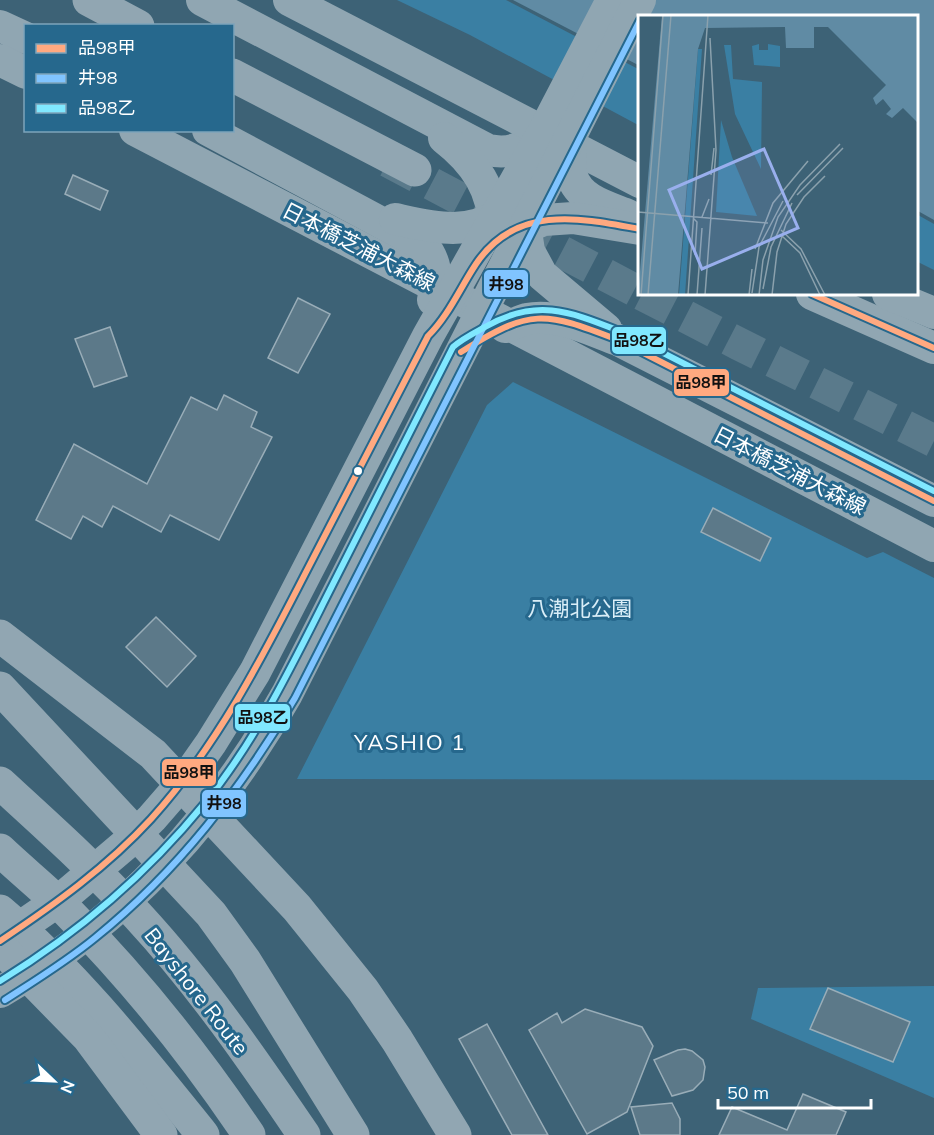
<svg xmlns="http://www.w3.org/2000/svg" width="934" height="1135" font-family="Mulish,'Noto Sans JP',sans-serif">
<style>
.green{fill:#3a7fa3}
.water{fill:#608ba4}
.building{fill:#5c7989;stroke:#99adb8;stroke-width:1.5}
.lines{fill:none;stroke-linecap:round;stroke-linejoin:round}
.highway-tunnel{stroke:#5a7a8b;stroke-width:33;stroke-dasharray:33 16;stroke-linecap:butt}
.major{stroke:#90a6b2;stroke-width:32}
.highway{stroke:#91a6b2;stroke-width:33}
.bus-1-casing{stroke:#26688d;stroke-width:10}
.bus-2-casing{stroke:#26688d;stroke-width:10}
.bus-3-casing{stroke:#26688d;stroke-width:10}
.bus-1{stroke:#ffa980;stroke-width:6}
.bus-2{stroke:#80c4ff;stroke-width:6}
.bus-3{stroke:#80e8ff;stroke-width:6}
.bus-dot{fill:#fff;stroke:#26688d;stroke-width:2}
.labels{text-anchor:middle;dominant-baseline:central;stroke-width:6;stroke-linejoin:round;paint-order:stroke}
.street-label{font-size:21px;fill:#fff;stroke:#26688d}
.park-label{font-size:21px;fill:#daeef8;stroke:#26688d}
.neighbourhood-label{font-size:22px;letter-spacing:1.5px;fill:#fff;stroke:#26688d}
.inset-road{fill:none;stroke:#8ba1ad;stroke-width:1.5}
.view{fill:#99afed;fill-opacity:0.15;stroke:#99afed;stroke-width:3}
.inset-edge{fill:none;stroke:#fff;stroke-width:3}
.line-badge{stroke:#26688d;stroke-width:2}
.pale-badge-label{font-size:16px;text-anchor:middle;font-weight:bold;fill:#111}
</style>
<rect width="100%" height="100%" fill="#3d6276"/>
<!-- green -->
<g class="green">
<polygon points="397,0 506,0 640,70 640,126 470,35"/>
<polygon points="918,215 934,224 934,270 918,262"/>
<polygon points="513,382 867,558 883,552 934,578 934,780 297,779 487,405"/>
<polygon points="934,986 934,1098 751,1019 758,988"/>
</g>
<!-- water -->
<polygon class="water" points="513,0 934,0 934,220 918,211 918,16 640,16 640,66"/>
<!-- building -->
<g class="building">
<polygon points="73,175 108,191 100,210 65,194"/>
<polygon points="298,298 330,314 298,373 268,358"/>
<polygon points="110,327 127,376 94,387 75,339"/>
<polygon points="224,395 257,412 251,427 272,437 219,540 170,515 161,532 113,506 102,527 83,516 71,539 36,520 74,444 147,484 191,397 217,410"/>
<polygon points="713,508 771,538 760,561 701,532"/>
<polygon points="156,617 196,656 167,687 126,647"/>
<polygon points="828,988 910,1022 893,1062 810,1029"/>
<polygon points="585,1009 642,1027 653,1046 627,1112 587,1134 529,1030 557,1013 562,1023"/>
<polygon points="487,1024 548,1135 512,1135 459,1039"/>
<polygon points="685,1049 692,1051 703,1060 705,1067 703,1080 693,1090 672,1096 654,1060 678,1050"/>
<polygon points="803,1094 846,1112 836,1135 719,1135 732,1107 787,1130"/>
<polygon points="672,1103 680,1119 680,1135 640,1135 631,1107"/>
</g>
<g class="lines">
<!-- highway-tunnel -->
<g class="highway-tunnel">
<polyline points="388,161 640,293"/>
<polyline points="642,294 739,344 934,441"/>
</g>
<!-- major -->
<g class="major">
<path d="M202,0l286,150c25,5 36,-3 54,-19"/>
<polyline points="289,0 640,182"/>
<polyline points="0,26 26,38"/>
<polyline points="0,60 26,73"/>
<polyline points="135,130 934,546"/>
<path d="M208,130l215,115c14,16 15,35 10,55"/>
<path d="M444,138c31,24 50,52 50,92"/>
<path d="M571,138c0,12 -3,26 1,38 7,24 36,31 56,39"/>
<polyline points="524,218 529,251 542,275 606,329"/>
<path d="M395,219c37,8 74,18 107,-7"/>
<polyline points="514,232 544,220 573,218 640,229"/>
<polyline points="812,294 934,348"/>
<polyline points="888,294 934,313"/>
<path d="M505,327c7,-2 15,-6 22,-8 31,-6 63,11 91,21l316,161"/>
<polyline points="0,941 61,899 127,843 152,818 185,780 211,743 255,672 428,336 546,127 612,0"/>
<path d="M0,992c126,-72 216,-173 287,-298l353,-694"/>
</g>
<!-- highway -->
<g class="highway">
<polyline points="89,0 138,26"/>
<polyline points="232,75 415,170"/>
<polyline points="0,636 153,754 297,908 363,990 397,1040 455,1135"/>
<polyline points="0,688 211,914 245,961 353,1135"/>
<path d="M0,783c47,43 95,86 138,133 62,67 115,144 166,219"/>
<path d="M0,850c22,21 46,40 68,62 66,67 128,144 181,223"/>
<path d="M0,911c77,65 140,146 203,224"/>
<polyline points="0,947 88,1037 161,1135"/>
</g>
<!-- bus-1 casing -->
<g class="bus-1-casing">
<g id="bus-1">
<polyline points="812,294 934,348"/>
<path d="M461,352c70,-44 82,-41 157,-12l316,161"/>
<path d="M0,941c54,-36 107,-74 151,-122 66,-73 110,-159 154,-245 41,-80 82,-159 123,-238 21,-21 32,-48 48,-72 40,-60 105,-46 164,-35"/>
</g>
</g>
<!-- bus-2 casing -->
<g class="bus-2-casing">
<path id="bus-2" d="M5,1000c31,-20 62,-39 90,-62 83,-67 146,-149 200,-240l345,-678"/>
</g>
<!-- bus-3 casing -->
<g class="bus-3-casing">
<path id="bus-3" d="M0,981c78,-48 146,-106 204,-177 54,-66 90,-143 128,-218 40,-80 81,-159 121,-239 9,-8 21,-14 32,-20 52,-30 86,-15 137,5l312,159"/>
</g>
<!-- bus-1 -->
<use href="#bus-1" class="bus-1"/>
<!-- bus-2 -->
<use href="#bus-2" class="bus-2"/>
<!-- bus-3 -->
<use href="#bus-3" class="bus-3"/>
</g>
<!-- markers -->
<circle class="bus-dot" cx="358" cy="471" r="5"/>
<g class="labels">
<!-- street labels -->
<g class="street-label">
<text transform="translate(359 246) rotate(27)">日本橋芝浦大森線</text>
<text transform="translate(790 470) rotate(27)">日本橋芝浦大森線</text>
<text transform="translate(197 991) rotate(52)">Bayshore Route</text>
</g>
<!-- park labels -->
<g class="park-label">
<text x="580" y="608">八潮北公園</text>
</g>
<!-- neighbourhood labels -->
<g class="neighbourhood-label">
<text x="410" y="742">YASHIO 1</text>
</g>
</g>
<!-- overview -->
<g transform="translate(638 15)">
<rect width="280" height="280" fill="#3d6276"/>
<path d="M121,29v6h9v-6l12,2v21l-26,-2 -2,-19zM86,30h7l2,34 29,3 -1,87 -26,-55zM60,34h4l-17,246h-6zM83,105l11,37 25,59 -41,-4z" fill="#3a7fa3"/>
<path d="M24,0h256l1,109 -16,-16 -11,10 -6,-4 5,-5 -8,-10 -7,6 -3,-7 13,-13 -58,-58h-14v21h-28l-1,-21 -80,1 -7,21 -20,246h-40z" fill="#608ba4"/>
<path class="inset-road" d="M73,160l3,-27M159,180l46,-47M0,197l130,11M64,202l7,-18M55,203l4,4 -2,33M143,215l20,19 24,46M143,220l19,18 20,42M117,234l18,-46 35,-42M125,274l8,-42 21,-44M114,278l7,-46 24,-46M3,280l22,-280M10,280l23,-280M50,280l20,-280M59,280l5,-67M67,280l11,-145 -6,-112M111,280l3,-26M121,280l4,-35 15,-43 22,-32 40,-41M134,280l5,-43 9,-28 18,-27 21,-21"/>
<path class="view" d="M126,134l34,79 -96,41 -33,-79z"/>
<rect width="280" height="280" class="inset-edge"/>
</g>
<g class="line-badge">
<rect x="483" y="269" width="46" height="29" rx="6" fill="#80c4ff"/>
<rect x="611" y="326" width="56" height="29" rx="6" fill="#80e8ff"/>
<rect x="673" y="368" width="57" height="29" rx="6" fill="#ffa980"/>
<rect x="234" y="703" width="57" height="29" rx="6" fill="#80e8ff"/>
<rect x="161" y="758" width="56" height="29" rx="6" fill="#ffa980"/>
<rect x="201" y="789" width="46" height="29" rx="6" fill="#80c4ff"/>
</g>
<g class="pale-badge-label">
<text x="506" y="290">井98</text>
<text x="639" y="346">品98乙</text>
<text x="701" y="388">品98甲</text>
<text x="263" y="723">品98乙</text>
<text x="189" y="778">品98甲</text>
<text x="224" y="809">井98</text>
</g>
<!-- legend -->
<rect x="24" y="24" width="210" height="108" fill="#26688d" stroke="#7da4bb" stroke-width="1.5"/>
<rect x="36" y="44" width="30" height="9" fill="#ffa980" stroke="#7da4bb" stroke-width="1.5"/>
<text x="78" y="54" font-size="18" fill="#ffffff">品98甲</text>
<rect x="36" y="74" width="30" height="9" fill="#80c4ff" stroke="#7da4bb" stroke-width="1.5"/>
<text x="78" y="84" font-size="18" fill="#ffffff">井98</text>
<rect x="36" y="104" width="30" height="9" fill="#80e8ff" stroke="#7da4bb" stroke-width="1.5"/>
<text x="78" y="114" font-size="18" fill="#ffffff">品98乙</text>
<!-- north arrow -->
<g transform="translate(54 1081) rotate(113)" stroke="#26688d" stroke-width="4.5" paint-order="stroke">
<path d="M0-4.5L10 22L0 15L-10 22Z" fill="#ffffff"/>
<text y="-9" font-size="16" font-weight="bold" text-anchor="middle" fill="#ffffff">N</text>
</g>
<!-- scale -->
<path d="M718 1099v9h153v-9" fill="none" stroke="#ffffff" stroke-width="3"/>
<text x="727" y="1099" font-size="18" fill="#ffffff" stroke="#26688d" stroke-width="4.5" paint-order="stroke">50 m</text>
</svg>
